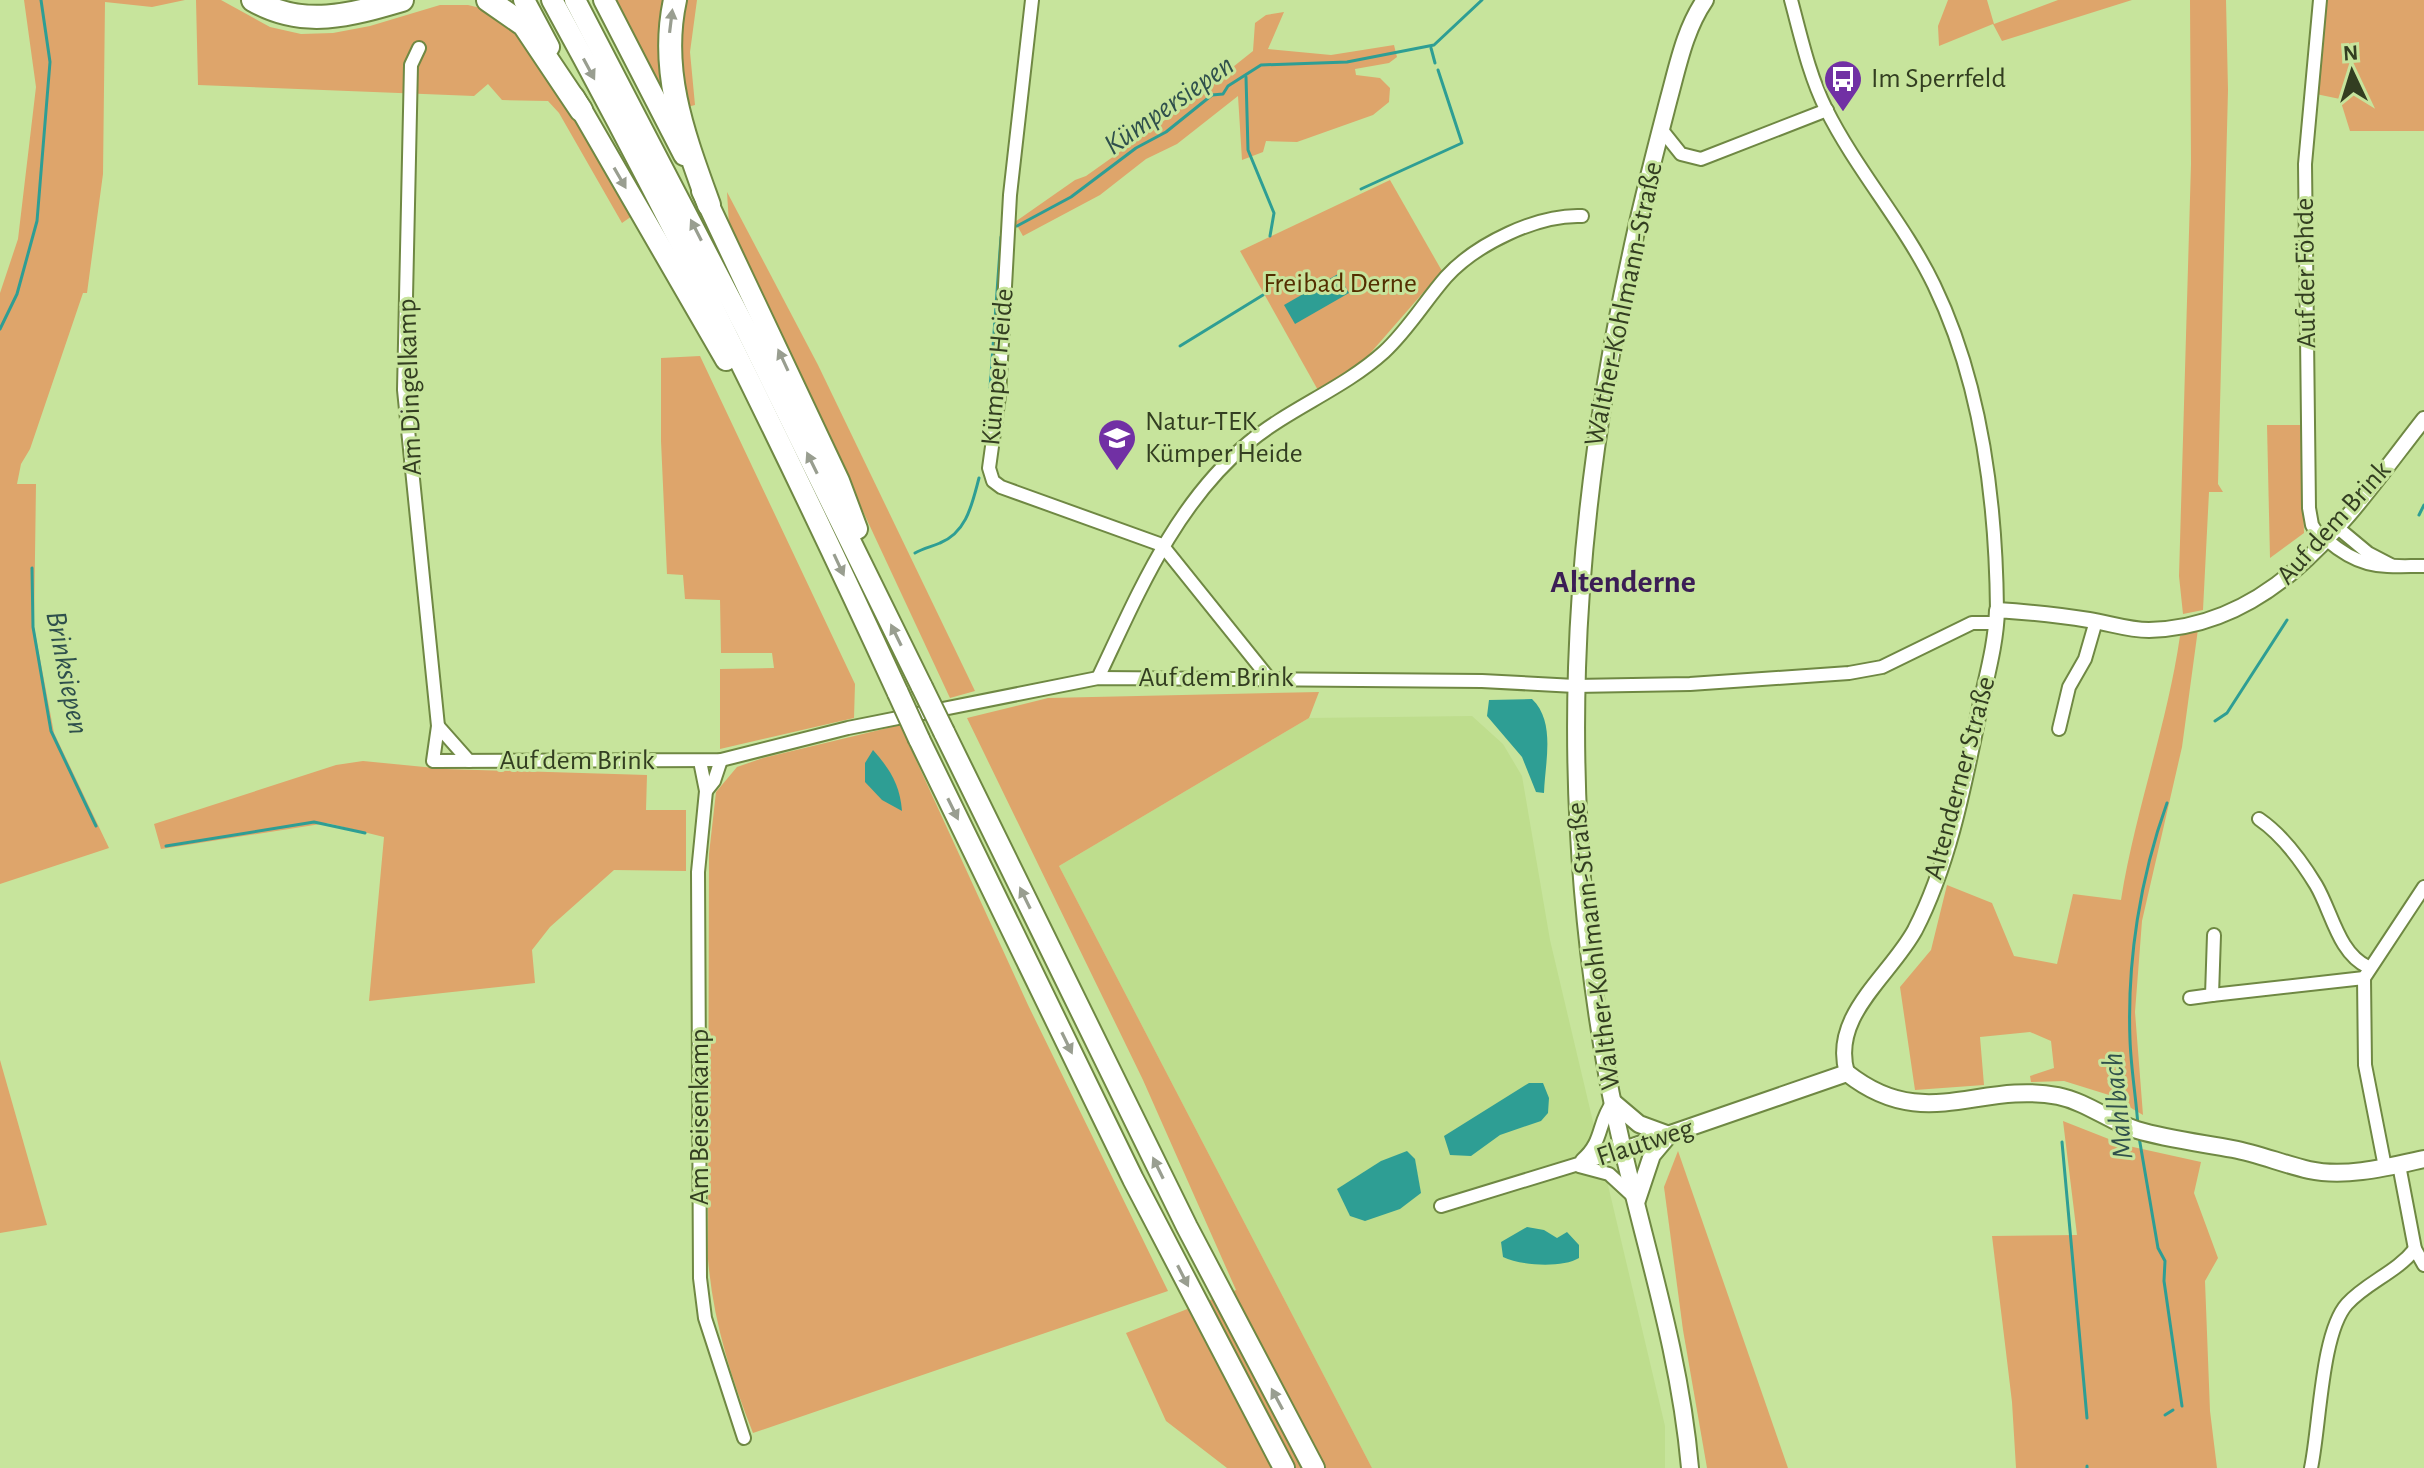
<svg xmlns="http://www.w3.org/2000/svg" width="2424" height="1468" font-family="'Alegreya Sans',sans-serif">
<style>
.built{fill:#bedd8d}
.green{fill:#dea56b}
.water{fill:#2e9e94}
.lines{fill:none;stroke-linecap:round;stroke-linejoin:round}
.stream{stroke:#2e9e94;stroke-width:3}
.minor-casing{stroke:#6f8843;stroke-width:16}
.tertiary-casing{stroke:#6f8843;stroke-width:18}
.secondary-casing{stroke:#6f8843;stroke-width:20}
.trunk-casing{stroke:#6f8843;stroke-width:24}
.motorway-casing{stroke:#6f8843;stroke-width:26}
.minor{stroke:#fff;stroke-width:12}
.tertiary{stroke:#fff;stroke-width:14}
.secondary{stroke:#fff;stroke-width:16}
.trunk{stroke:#fff;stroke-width:20}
.motorway{stroke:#fff;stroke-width:22}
.trunk-bridge-casing{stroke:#6f8843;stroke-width:24;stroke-linecap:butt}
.trunk-bridge{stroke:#fff;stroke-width:20}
.oneway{fill:#999e90}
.labels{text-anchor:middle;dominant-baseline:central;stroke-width:6;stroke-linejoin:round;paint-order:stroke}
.poi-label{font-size:28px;fill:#333e21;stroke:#c7e49c;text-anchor:start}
.street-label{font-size:28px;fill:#333e21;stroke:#c7e49c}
.park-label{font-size:28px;fill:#532e00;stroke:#c7e49c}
.water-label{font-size:30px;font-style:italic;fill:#2f504c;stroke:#c7e49c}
.quarter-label{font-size:32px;font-weight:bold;fill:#3b1d55;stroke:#c7e49c}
</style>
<rect width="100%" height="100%" fill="#c7e49c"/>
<!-- built -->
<polygon class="built" points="1472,716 1503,744 1522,776 1550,940 1665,1426 1665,1468 1372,1468 1059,866 1309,718"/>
<!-- green -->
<g class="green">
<polygon points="24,0 185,0 152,7 105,2 103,174 87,293 83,293 30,449 21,464 17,484 36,484 34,627 54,733 109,848 0,884 0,293 18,239 36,87"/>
<polygon points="196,0 221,0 270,27 301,34 333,33 370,26 440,5 468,5 497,12 537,49 632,216 622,223 559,113 548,101 502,100 488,84 474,96 198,85"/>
<polygon points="613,0 670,0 670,106"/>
<polygon points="685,0 697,0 690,52 695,105 683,108 678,55"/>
<polygon points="1948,0 1987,0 1994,24 2058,0 2132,0 2002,41 1993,24 1939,46 1938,26"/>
<polygon points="2190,0 2226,0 2228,90 2218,484 2223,492 2209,492 2203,610 2183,614 2179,576 2191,164"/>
<polygon points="2325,0 2424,0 2424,131 2350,131 2340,99 2316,94"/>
<polygon points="1284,12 1268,49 1331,55 1394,45 1397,57 1389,63 1355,69 1356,75 1380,78 1390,88 1389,102 1373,115 1297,142 1266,141 1263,152 1242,160 1238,96 1177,144 1146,159 1100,195 1023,236 1015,222 1075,180 1086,176 1179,110 1253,51 1255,23 1266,15"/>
<polygon points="1390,180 1442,271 1360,365 1319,392 1240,251"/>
<polygon points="727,192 818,365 975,691 950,698 729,224"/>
<polygon points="700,356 855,684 854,718 720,749 720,669 774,668 772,653 721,653 720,600 685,599 683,575 667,574 661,441 661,358"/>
<polygon points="2267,425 2301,425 2304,533 2270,558"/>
<path d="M2198,629l-16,118 -40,174 -7,91 8,103 -34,-20 -45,-14 -33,1 -1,-6 24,-8 -3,-27 -21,-9 -50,5 4,48 -69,5 -15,-103 31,-37 16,-65 45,18 22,53 43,8 16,-70 48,6c14,-89 46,-174 59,-264z"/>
<polygon points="1319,692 1309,718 1059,866 1372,1468 1227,1468 1166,1421 1126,1333 1236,1290 1143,1080 967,718 1048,698"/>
<path d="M900,725l128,280 140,286 -415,142c-23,-58 -40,-113 -45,-174l1,-405 7,-62 21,-25 26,-9z"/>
<polygon points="363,761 445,769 647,775 646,810 686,810 686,871 614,870 550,927 532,950 535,983 369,1001 384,837 327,823 161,849 154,824 336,765"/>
<polygon points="0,1060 47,1225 0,1233"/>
<polygon points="2063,1121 2124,1145 2201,1162 2194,1193 2218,1258 2205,1281 2210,1411 2217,1468 2016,1468 2012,1402 1992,1236 2077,1235"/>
<polygon points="1678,1151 1788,1468 1707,1468 1683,1330 1664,1187"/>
</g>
<!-- water -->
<g class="water">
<polygon points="1338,274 1349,293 1295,324 1284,305"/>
<path d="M1532,699c24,23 13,63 12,94l-8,-1 -14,-35 -35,-41 2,-16z"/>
<path d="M873,750c17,19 27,35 29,61l-20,-11 -17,-18v-19z"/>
<polygon points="1529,1083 1543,1083 1549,1098 1548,1113 1541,1121 1500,1135 1471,1156 1450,1155 1444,1136"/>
<polygon points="1407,1151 1415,1159 1421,1193 1400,1209 1365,1221 1350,1216 1337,1189 1381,1161"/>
<path d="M1527,1227l17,3 13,8 10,-6 12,13v13c-16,10 -58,8 -76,-1l-2,-15z"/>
</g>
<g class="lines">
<!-- stream -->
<g class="stream">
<polyline points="1431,48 1435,63"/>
<polyline points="1246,77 1248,150 1274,213 1270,236"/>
<polyline points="1361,189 1462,143 1438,70"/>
<polyline points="1017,226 1071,197 1136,148 1166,132 1212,95 1223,94 1228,86 1261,65 1347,62 1434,45 1482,0"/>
<polyline points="0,329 17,294 37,221 50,62 41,0"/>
<polyline points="1180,346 1263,295"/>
<polyline points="990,388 1001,237"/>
<polyline points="2419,515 2424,505"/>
<path d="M915,553c9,-5 16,-6 25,-10 27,-11 32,-39 39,-65"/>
<polyline points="32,568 33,627 51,731 96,826"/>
<polyline points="2215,721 2227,713 2287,620"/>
<polyline points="166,846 314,822 365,833"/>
<path d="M2138,1126c-2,-29 -7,-57 -8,-86 -3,-79 10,-162 37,-237"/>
<polyline points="2139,1137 2158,1248 2165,1261 2164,1281 2182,1406"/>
<polyline points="2062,1142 2087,1418"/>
<polyline points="2165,1415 2173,1410"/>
<polyline points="2087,1466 2087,1468"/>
</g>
<!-- minor casing -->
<g class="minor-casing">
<g id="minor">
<polyline points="1032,0 1010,195 999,396 989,468 993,481 1001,487 1162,545 1268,677"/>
<path d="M1791,0c10,37 18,75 35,109 31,62 78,114 108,176 48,99 62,216 63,325"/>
<polyline points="2320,0 2305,164 2309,508 2312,525 2323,543"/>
<polyline points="419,48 411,65 404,390 438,726 433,761 721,760 848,728 1098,678 1482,681 1575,686 1690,684 1849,673 1882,667 1972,623 1997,623"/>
<polyline points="1661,129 1681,154 1701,159 1827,110"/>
<polyline points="2338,528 2368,553 2393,566"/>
<path d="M2327,540c35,30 54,26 97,26"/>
<path d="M1098,678c40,-84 76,-173 150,-235 42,-35 95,-54 136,-91 24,-22 41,-51 62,-75 30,-33 92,-63 136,-61"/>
<polyline points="438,726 469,761"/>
<polyline points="2059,729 2069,687 2085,659 2096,621"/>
<polyline points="700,761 706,791 698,872 700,1278 705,1318 744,1438"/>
<polyline points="706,791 714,781 721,760"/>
<path d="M2259,819c22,15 43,43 57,66 16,27 22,68 52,82"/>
<polyline points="2212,995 2364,978"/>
<polyline points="2190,998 2212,995 2214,935"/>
<path d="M1582,1160c22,-19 15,-37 31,-58"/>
<polyline points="2399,1165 2415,1249 2424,1265"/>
<polyline points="1579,1166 1609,1174 1634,1197"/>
<polyline points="2385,1167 2365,1065 2364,978 2424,887"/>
<polyline points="1441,1206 1624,1150"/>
<path d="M2311,1468c9,-42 10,-135 36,-164 20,-22 49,-31 68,-55"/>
</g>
</g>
<!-- tertiary casing -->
<g class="tertiary-casing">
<path id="tertiary" d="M1847,1073c-17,-57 43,-97 68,-143 34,-66 49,-145 64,-218 7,-34 17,-67 18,-102 31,2 61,5 92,10 20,3 39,10 60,10 130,-3 202,-118 275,-211"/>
</g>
<!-- secondary casing -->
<g class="secondary-casing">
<g id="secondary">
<polyline points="1613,1102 1639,1124 1669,1135"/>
<path d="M1624,1150l223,-77c77,61 131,8 211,23 29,6 51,25 79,34 30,9 64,13 96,19 26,5 50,15 76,21 37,8 79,-3 115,-11"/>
<polyline points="1637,1200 1652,1155 1668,1136"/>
<path d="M1690,1468c-12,-137 -58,-256 -82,-389 -51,-282 -39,-541 22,-820 11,-54 25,-107 39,-161 9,-33 16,-69 36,-98"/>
</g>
</g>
<!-- trunk casing -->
<g class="trunk-casing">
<g id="trunk">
<polyline points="524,0 549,47"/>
<path d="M552,0c124,226 238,458 346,693"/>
<polyline points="575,0 747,331 922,687"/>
<polyline points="604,0 684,155"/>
<polyline points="574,97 726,360"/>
<polyline points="702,191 839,481 857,529"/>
<polyline points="944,732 1187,1227 1314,1468"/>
<polyline points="919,739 1133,1179 1284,1468"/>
</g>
</g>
<!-- motorway casing -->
<g class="motorway-casing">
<g id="motorway">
<path d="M253,0c50,29 98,15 149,0"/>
<polyline points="488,0 524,25 581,110"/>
<path d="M675,0c-16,73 10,138 34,205"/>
</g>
</g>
<!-- minor -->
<use href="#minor" class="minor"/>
<!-- tertiary -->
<use href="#tertiary" class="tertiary"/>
<!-- secondary -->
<use href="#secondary" class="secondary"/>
<!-- trunk -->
<use href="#trunk" class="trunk"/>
<!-- motorway -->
<use href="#motorway" class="motorway"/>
<!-- trunk-bridge casing -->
<g class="trunk-bridge-casing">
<g id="trunk-bridge">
<polyline points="922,687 944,732"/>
<polyline points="898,693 919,739"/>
</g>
</g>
<!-- trunk-bridge -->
<use href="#trunk-bridge" class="trunk-bridge"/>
</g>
<!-- one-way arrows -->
<defs><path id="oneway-solid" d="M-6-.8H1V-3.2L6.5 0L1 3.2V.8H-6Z" transform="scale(2)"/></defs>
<g class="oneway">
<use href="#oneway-solid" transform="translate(671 21) rotate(-83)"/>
<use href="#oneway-solid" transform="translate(589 69) rotate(62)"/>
<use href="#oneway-solid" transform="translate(620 178) rotate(60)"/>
<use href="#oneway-solid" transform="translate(696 230) rotate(-117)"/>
<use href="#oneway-solid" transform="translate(783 360) rotate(-115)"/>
<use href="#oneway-solid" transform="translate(812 463) rotate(-116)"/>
<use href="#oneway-solid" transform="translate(839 565) rotate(65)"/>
<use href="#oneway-solid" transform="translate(896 635) rotate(-116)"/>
<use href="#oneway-solid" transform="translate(953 809) rotate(64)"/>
<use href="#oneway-solid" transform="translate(1025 898) rotate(-116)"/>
<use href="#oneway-solid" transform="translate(1067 1043) rotate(64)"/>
<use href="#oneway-solid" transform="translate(1158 1168) rotate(-116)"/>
<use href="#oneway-solid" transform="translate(1183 1276) rotate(63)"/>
<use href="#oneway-solid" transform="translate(1277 1399) rotate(-118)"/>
</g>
<!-- icons -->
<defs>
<g id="bus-pin" transform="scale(2)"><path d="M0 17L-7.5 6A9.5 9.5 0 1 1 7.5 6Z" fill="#7130a4" stroke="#c7e49c"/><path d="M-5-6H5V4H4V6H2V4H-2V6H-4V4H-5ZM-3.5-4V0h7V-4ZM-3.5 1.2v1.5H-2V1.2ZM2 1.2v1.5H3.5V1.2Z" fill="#fff"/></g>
<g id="school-pin" transform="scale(2)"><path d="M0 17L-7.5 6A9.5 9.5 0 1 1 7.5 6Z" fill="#7130a4" stroke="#c7e49c"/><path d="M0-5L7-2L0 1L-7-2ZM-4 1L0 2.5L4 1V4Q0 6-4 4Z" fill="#fff"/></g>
</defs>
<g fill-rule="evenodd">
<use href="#bus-pin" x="1843" y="79"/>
<use href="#school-pin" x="1117" y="438"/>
</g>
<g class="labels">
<!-- poi labels -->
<g class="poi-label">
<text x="1871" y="79">Im Sperrfeld</text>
<text x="1145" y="422">Natur-TEK<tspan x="1145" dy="32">Kümper Heide</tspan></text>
</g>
<!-- street labels -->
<g class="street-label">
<text transform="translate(2306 273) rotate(-91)">Auf der Föhde</text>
<text transform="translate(1624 304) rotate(-78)">Walther-Kohlmann-Straße</text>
<text transform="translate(998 367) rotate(-85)">Kümper Heide</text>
<text transform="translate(410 387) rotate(-92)">Am Dingelkamp</text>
<text transform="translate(2334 523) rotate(-48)">Auf dem Brink</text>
<text x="1216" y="678">Auf dem Brink</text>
<text x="577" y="761">Auf dem Brink</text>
<text transform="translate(1960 778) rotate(-75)">Altenderner Straße</text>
<text transform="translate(1594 946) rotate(-97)">Walther-Kohlmann-Straße</text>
<text transform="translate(700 1117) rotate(-90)">Am Beisenkamp</text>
<text transform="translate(1645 1143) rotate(-18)">Flautweg</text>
</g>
<!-- park labels -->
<g class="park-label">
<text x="1340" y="284">Freibad Derne</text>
</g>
<!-- water labels -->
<g class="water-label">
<text transform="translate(1169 105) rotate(-35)">Kümpersiepen</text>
<text transform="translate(67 673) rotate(79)">Brinksiepen</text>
<text transform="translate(2118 1106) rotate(-96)">Mahlbach</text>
</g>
<!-- quarter labels -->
<g class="quarter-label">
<text x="1623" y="582">Altenderne</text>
</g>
</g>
<!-- north arrow -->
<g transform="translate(2352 72) rotate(356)" stroke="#c7e49c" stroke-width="6" paint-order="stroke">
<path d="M0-6L14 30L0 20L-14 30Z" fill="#333e21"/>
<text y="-12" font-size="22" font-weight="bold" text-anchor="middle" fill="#333e21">N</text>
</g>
</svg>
